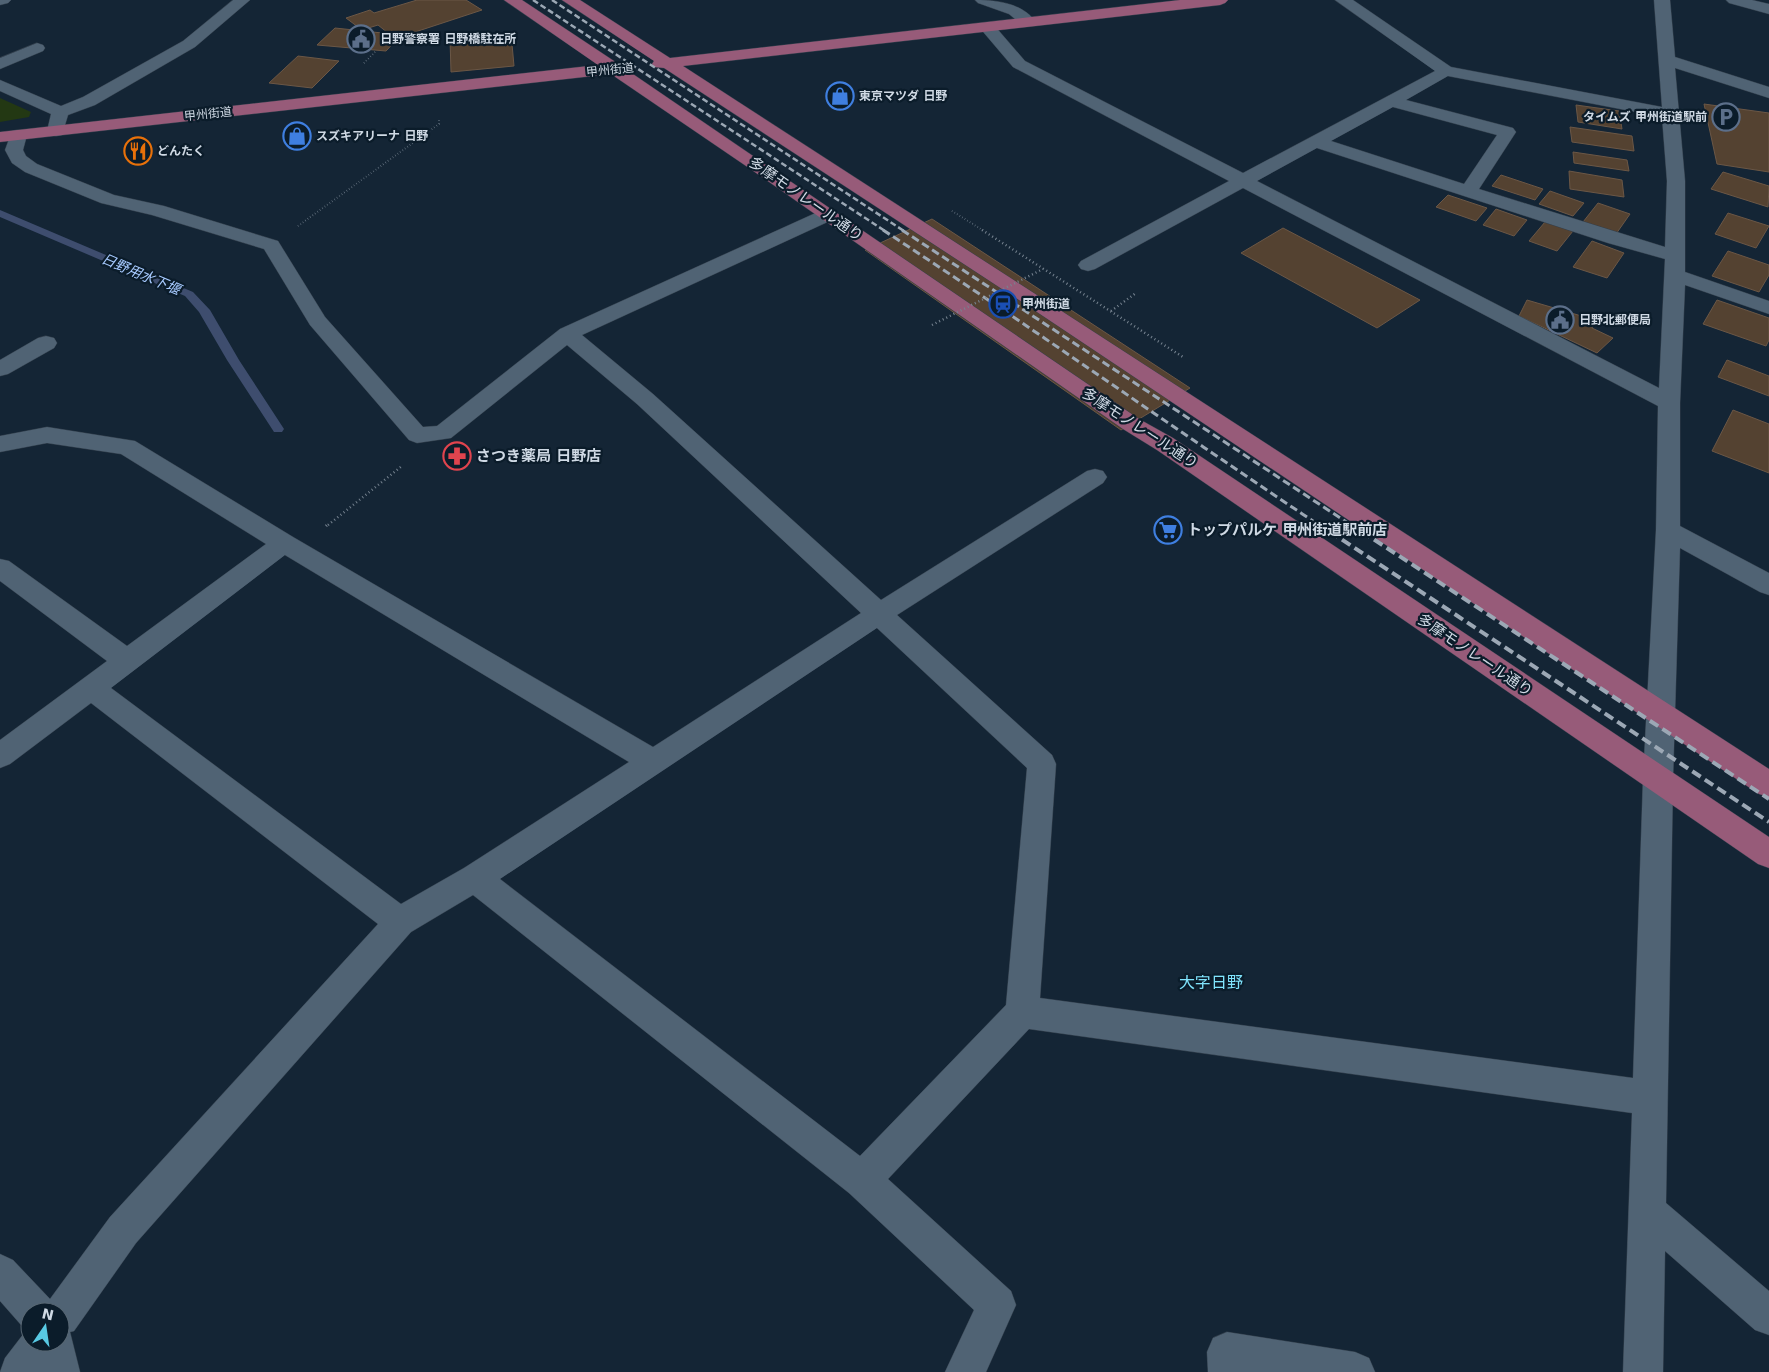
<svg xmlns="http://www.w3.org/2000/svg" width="1769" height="1372" font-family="'DejaVu Sans','Noto Sans JP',sans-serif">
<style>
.green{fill:#233813}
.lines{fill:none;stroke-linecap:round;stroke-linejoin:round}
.stream{fill:#3e4d6e;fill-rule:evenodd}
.building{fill:#544231;stroke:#6b5746}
.minor-casing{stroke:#323f4c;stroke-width:1}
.major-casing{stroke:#323f4c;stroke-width:1}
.path-far2{stroke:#778491;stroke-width:2;stroke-dasharray:0.5 2.5;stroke-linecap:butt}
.path-far1{stroke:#778491;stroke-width:2.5;stroke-dasharray:1 3;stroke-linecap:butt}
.path{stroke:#778491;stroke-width:3;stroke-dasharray:1 4;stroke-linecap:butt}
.minor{fill:#506374;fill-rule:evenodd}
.major{fill:#975b79;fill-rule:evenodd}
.rail-far2{stroke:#9ca8b5;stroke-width:2.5;stroke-dasharray:6 3;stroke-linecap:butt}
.rail-far1{stroke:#9ca8b5;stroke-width:3;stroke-dasharray:8 4;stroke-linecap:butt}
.rail{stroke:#9ca8b5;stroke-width:4;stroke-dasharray:10 5;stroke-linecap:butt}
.path-bridge-far1{stroke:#778491;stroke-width:2;stroke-dasharray:0.5 2.5;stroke-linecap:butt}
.path-bridge{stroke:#778491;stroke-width:2.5;stroke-dasharray:1 3;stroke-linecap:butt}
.labels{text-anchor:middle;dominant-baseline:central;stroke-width:4.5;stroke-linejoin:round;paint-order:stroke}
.far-poi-label{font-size:12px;font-weight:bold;fill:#cfd9e4;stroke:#0b1c2a;text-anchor:start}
.far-street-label{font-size:12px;fill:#cfd9e4;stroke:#0b1c2a}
.far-water-label{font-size:14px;font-style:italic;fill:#a7caff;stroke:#0b1c2a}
.street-label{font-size:15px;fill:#cfd9e4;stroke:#0b1c2a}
.poi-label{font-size:15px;font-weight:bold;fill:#cfd9e4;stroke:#0b1c2a;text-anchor:start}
.neighbourhood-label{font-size:16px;fill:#80e4fd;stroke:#0b1c2a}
</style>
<rect width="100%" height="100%" fill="#142535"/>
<!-- green -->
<polygon class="green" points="0,98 31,112 29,117 0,122"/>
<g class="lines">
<!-- stream -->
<polygon class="stream" points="0,210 193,292 210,310 239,360 284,429 282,432 274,432 227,360 199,312 185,296 0,217"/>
</g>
<!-- building -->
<g class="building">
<polygon points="417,0 466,0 482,10 403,36 399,32 388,33 378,25 362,30 346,18 370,10 374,13"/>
<polygon points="335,28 401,35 386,51 317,45"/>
<polygon points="511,33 514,66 451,72 450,39"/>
<polygon points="298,56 339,61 312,88 269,83"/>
<polygon points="1704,104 1769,113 1769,172 1717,164"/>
<polygon points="1576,105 1619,111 1622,129 1578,122"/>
<polygon points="1570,127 1632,136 1634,151 1572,142"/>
<polygon points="1573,152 1627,160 1629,171 1574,163"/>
<polygon points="1569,171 1622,180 1624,197 1570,189"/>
<polygon points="1723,172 1769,186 1768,207 1711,189"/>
<polygon points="1501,175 1543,189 1535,200 1492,186"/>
<polygon points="1550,191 1584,203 1573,216 1539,204"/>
<polygon points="1448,195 1487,208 1476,221 1436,207"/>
<polygon points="1598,203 1630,214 1616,234 1583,222"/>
<polygon points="1496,209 1527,220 1514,236 1483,225"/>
<polygon points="1728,213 1769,226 1756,248 1715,234"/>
<polygon points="932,219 1190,388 1121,430 865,250"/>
<polygon points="1545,222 1573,231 1557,251 1529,241"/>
<polygon points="1283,228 1420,300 1377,328 1241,253"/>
<polygon points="1592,241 1624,253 1607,278 1573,267"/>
<polygon points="1728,251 1769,265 1769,275 1759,292 1712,276"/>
<polygon points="1527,300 1595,320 1592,328 1613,338 1597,353 1519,316"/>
<polygon points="1717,300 1769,318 1769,340 1766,346 1703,324"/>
<polygon points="1727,360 1769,376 1769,396 1718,377"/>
<polygon points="1733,410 1769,424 1769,473 1712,451"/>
</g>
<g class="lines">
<!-- minor casing -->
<g class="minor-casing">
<g id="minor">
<polygon points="0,0 11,0 8,3 0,5"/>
<polygon points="233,0 250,0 195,47 95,105 68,115 62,135 56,136 50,135 47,131 51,114 0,91 0,80 61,106 83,97 183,41"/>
<path d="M975,0c22,0 47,3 61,22l-2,3h-12l-13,-11 -31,-11z"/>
<path d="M1335,0h18l98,67 211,40 -8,-107h16l5,57 94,30v11l-94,-30 10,113v91l84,29v13l-84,-29 -5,118v123l89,47v22l-9,-3 -80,-44 -7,231 -7,424 103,88v44l-14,-5 -90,-79 -2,121h-40l9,-259 -603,-84 -141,150 123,112 5,14 -30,67h-41l29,-62 -125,-117 -376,-298 -62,37 -275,311 -62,88 -4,1 10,40h-80l5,-14 23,-30 -6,-2 -22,-25v-47l13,6 37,39 60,-82 268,-293 -287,-221 -81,61 -10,4v-28l107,-79 -107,-80v-22l9,2 118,85 139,-102 -145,-90 -74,-11 -47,9v-16l47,-9 88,14 158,96 360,210 208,-134 -224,-209 -70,-59 -116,93 -34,5 -8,-3 -99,-115 -46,-76 -112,-34 -51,-12 -76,-31 -13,-9 -7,-13 7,-19 6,-1 6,1 3,4 -4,15 3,6 11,8 77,31 50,11 114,35 47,76 98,110 14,-1 123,-97 260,-118 7,-2 7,2 3,4 -3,4 -252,116 71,59 228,206 206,-129 8,-2 8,2 4,6 -4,6 -206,132 155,140 4,9 -16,234 593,80 10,-299 13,-249 2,-124 -415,-218 -148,81 -7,2 -7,-2 -3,-4 3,-4 148,-80 -216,-114 -34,-40 2,-3h12l32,37 218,112 192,-102zM1448,76l214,41 5,64 -2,66 -186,-58 37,-57 -3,-4 -107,-28zM1393,107l104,28 -33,49 -133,-43zM1317,148l291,95 57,16 -6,129 -402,-207zM285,555l344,207 -165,106 -63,36 -290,-216zM877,628l150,140 -21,237 -146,151 -360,-277zM30,1312h30v30h-30z"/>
<polygon points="1726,0 1752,0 1769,4 1769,14 1729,3"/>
<polygon points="37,43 43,45 45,48 43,51 0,69 0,58"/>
<polygon points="46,336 54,338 57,343 54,348 8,374 0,376 0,360 38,338"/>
<polygon points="1227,1332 1355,1352 1369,1358 1375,1372 1208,1372 1207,1352 1213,1338"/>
</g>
</g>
<!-- major casing -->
<g class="major-casing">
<g id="major">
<polygon points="504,0 522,0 617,63 626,65 628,68 627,70 1139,419 1173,438 1769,837 1769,868 1758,864 1157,450 1123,429 749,168 611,74 0,142 0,132 598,65"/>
<polygon points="562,0 580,0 670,58 1180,0 1228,0 1225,3 1220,5 683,66 1769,769 1769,797 1759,794 1022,302 664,68 654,67 652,64 654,61"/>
</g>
</g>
<!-- path-far2 -->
<g class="path-far2">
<polyline points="364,63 375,52"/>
<polyline points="298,226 439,124 439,120"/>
</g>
<!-- path-far1 -->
<g class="path-far1">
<polyline points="1111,311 1136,293"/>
<polyline points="328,525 402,466"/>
</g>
<!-- path -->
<polyline class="path" points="326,526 329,523"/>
<!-- minor -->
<use href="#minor" class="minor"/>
<!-- major -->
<use href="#major" class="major"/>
<!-- rail-far2 -->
<g class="rail-far2">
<polyline points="533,0 885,231"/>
<polyline points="552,0 904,231"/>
</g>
<!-- rail-far1 -->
<g class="rail-far1">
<path d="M883,230c147,96 290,198 436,295"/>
<polyline points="902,230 1351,525"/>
</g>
<!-- rail -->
<g class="rail">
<polyline points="1317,523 1769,822"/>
<polyline points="1349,523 1769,799"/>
</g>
<!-- path-bridge-far1 -->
<polyline class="path-bridge-far1" points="952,211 984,231"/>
<!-- path-bridge -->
<g class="path-bridge">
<polyline points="982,230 1183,357"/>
<polyline points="932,325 1043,269"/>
</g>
</g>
<!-- icons -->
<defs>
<g id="civic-ring" transform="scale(1.4375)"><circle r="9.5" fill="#0b1c2a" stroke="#5c6f8a" stroke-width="1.5"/><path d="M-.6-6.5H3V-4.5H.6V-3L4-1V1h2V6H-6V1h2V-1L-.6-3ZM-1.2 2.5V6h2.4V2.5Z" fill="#5c6f8a"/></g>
<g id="shop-ring" transform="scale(1.4375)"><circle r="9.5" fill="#0b1c2a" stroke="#3f7fe0" stroke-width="1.5"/><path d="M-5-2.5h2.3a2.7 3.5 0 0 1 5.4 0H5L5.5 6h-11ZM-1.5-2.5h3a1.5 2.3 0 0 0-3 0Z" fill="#3f7fe0"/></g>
<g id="parking-ring" transform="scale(1.4375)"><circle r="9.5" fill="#0b1c2a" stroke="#5c6f8a" stroke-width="1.5"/><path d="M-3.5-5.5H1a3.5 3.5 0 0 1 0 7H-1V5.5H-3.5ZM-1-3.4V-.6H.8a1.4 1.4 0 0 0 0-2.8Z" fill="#5c6f8a"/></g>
<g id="restaurant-ring" transform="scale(1.4375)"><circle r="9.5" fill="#0b1c2a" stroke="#e8710a" stroke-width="1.5"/><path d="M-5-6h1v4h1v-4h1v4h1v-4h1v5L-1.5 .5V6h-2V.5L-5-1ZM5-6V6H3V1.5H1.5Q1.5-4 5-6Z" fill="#e8710a"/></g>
<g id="station-ring" transform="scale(1.4375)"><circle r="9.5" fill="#0b1c2a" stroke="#1a4fb4" stroke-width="1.5"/><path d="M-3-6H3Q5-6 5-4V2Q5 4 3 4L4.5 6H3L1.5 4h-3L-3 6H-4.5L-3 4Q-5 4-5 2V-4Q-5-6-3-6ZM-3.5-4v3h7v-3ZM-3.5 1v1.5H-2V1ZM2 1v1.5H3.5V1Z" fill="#1a4fb4"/></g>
<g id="pharmacy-ring" transform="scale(1.4375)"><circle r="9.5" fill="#0b1c2a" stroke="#e0444e" stroke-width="1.5"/><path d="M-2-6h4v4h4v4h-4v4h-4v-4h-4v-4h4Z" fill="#e0444e"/></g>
<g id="supermarket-ring" transform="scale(1.4375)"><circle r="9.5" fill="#0b1c2a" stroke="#3f7fe0" stroke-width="1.5"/><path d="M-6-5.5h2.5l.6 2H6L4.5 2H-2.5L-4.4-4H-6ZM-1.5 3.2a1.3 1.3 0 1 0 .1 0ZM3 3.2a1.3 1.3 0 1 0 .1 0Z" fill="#3f7fe0"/></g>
</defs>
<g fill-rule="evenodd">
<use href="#civic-ring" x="361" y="39"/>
<use href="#shop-ring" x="840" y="96"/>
<use href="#parking-ring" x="1726" y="117"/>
<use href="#shop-ring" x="297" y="136"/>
<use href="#restaurant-ring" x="138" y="151"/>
<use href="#station-ring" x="1003" y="304"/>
<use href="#civic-ring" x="1560" y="320"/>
<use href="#pharmacy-ring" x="457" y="456"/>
<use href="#supermarket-ring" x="1168" y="530"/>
</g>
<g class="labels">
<!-- far-poi labels -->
<g class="far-poi-label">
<text x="380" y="39">日野警察署 日野橋駐在所</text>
<text x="859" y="96">東京マツダ 日野</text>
<text x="1707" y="117" text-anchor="end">タイムズ 甲州街道駅前</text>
<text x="316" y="136">スズキアリーナ 日野</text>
<text x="157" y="151">どんたく</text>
<text x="1022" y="304">甲州街道</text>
<text x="1579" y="320">日野北郵便局</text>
</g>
<!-- far-street labels -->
<g class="far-street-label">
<text transform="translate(610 70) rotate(-6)">甲州街道</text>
<text transform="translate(208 114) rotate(-6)">甲州街道</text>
</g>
<!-- far-water labels -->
<g class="far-water-label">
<text transform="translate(141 274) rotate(23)">日野用水下堰</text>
</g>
<!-- street labels -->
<g class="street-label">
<text transform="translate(806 199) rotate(35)">多摩モノレール通り</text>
<text transform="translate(1140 428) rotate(33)">多摩モノレール通り</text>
<text transform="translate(1475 655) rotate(34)">多摩モノレール通り</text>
</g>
<!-- poi labels -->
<g class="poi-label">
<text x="476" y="456">さつき薬局 日野店</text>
<text x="1187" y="530">トップパルケ 甲州街道駅前店</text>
</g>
<!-- neighbourhood labels -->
<g class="neighbourhood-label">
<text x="1211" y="982">大字日野</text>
</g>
</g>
<!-- north arrow -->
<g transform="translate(45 1327) rotate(13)"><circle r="24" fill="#0b1c2a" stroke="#596874"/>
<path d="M0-4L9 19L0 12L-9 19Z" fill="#58c9e3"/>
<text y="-8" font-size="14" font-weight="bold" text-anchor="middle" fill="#cfd9e4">N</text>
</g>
</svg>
